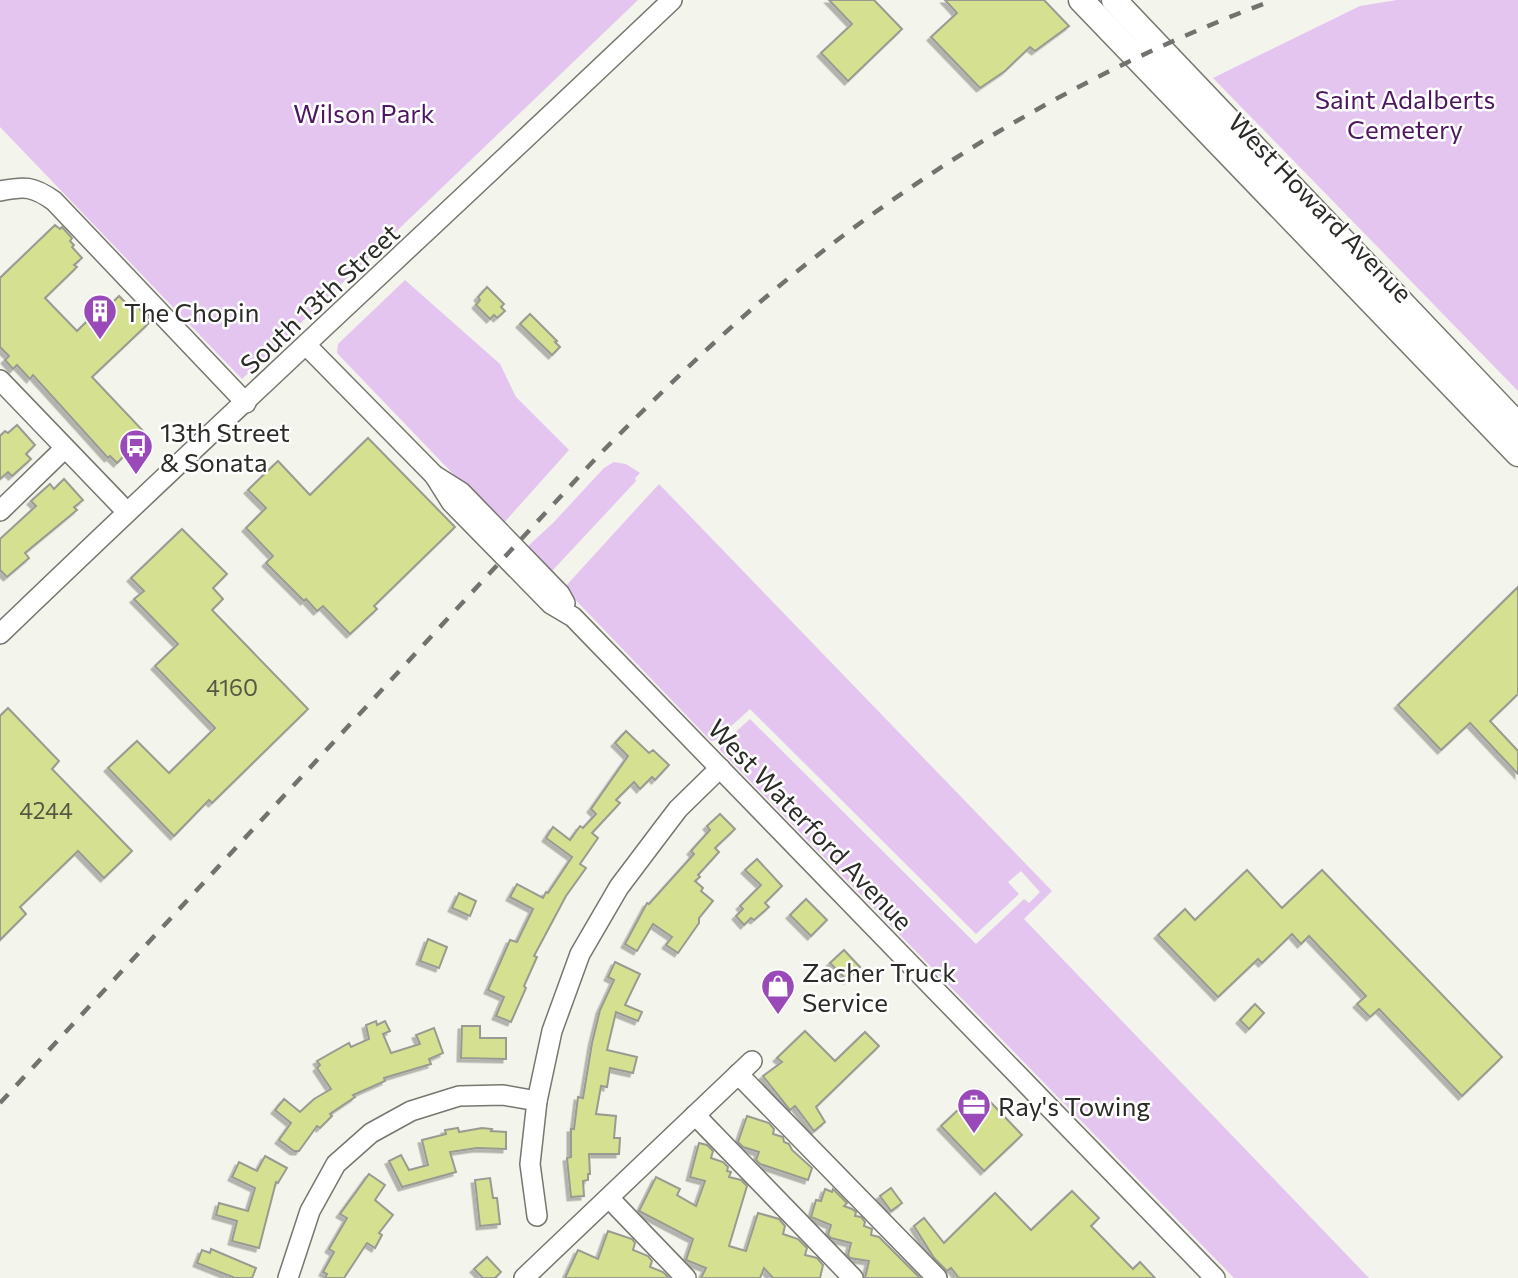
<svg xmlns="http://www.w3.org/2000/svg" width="1518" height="1278" font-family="Commissioner,sans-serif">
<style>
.green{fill:#e3c5ef}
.building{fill:#d6e091;stroke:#999b92;stroke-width:2;filter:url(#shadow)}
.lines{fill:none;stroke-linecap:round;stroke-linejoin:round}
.minor-casing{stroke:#76776f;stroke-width:22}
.major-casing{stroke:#76776f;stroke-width:27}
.minor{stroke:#fff;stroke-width:19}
.major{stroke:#fff;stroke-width:24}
.rail{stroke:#72736e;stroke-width:4.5;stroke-dasharray:12 12;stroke-linecap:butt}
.labels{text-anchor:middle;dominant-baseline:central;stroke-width:5;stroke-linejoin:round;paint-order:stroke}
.number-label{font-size:23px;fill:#555842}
.park-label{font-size:26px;fill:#4e1661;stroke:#fff}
.street-label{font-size:26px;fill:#2a2a27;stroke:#fff}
.poi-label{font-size:26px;fill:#2a2a27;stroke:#fff;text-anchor:start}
</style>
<defs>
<filter id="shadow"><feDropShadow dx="-3.5" dy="3.5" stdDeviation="0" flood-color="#0004"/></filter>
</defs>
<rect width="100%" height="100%" fill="#f3f4eb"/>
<!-- green -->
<g class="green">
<polygon points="0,0 638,0 242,379 0,127"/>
<polygon points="1397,0 1518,0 1518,391 1213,78 1360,6"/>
<polygon points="405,280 500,364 516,397 569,450 502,525 337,353 338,344"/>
<polygon points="614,462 626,464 640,473 635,478 636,481 552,571 548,572 525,549 554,522 604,468"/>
<polygon points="659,484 1052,891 1024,919 1369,1278 1234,1278 720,750 721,745 750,719 976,944 1024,899 1029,903 1040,892 1021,871 1008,882 1019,894 976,934 750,709 716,740 711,741 564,588"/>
</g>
<!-- building -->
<g class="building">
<polygon points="829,0 874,0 902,29 848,81 821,53 852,24"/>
<polygon points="945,0 1044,0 1069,26 1035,51 1030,47 1005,71 980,88 931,37 957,13"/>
<polygon points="55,225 60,229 62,227 72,238 70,241 74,245 72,247 82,258 74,265 77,267 45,298 77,331 109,300 112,303 119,296 129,306 131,304 135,308 137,306 148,318 146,320 149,323 92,377 146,434 142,437 145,440 131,454 129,451 117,463 110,456 108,458 33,375 30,379 17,365 13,369 5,360 9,356 0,347 0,278"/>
<polygon points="487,287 504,304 501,307 505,311 497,318 494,315 490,319 476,305 480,300 478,297"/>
<polygon points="530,314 557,341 555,342 560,347 552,355 520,324"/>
<polygon points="17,425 35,445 26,454 31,459 12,476 8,472 0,479 0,436 5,431 8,433"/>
<polygon points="368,438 455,527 374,606 377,609 350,634 323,606 317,611 306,599 304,601 266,563 273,556 246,528 266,508 248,490 278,461 310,495"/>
<polygon points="64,479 83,500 74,507 77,510 25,553 29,558 7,577 0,570 0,539 36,506 31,501 50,484 54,489"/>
<polygon points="182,529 227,574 213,588 223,599 212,610 308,709 212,803 209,800 174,836 108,768 137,741 169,773 215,728 155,666 178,644 134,599 144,591 131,578"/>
<polygon points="1518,587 1518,694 1490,721 1518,751 1518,774 1470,723 1441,750 1398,705"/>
<polygon points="8,708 59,761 52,769 132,851 104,878 78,851 20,907 26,914 0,940 0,716"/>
<polygon points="626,731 649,753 653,750 669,765 655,780 652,777 640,789 634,782 616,800 620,803 592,833 598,838 580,864 586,868 566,896 534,956 537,957 524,986 526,988 511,1022 496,1016 504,997 488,990 510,940 517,942 533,909 510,897 517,884 543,898 546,892 548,893 572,857 546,838 553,827 570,840 580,826 583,828 596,814 591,809 628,756 615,743"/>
<polygon points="720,814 735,829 715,848 719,852 698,875 700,877 695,881 703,888 701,891 713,901 699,918 699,923 678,953 666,945 672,937 653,924 637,951 625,944 647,903 649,904 694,854 691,851 710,830 707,826"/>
<polygon points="757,859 782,886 765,903 769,907 754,920 751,918 744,925 736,916 743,909 740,906 761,885 745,870"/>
<polygon points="1247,870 1282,908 1322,870 1502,1057 1462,1096 1379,1009 1370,1017 1357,1004 1366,996 1309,936 1301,944 1292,934 1262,963 1258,959 1218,997 1158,935 1185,909 1195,920"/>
<polygon points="459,893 476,901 470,916 452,908"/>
<polygon points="806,899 827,920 811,936 790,915"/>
<polygon points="428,939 447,947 439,968 420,961"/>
<polygon points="844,950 860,967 847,980 830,963"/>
<polygon points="615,962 640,974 625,1005 642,1012 638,1021 616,1012 607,1050 637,1057 633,1073 610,1068 607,1087 601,1086 596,1114 616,1116 614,1138 620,1138 619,1154 589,1154 590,1174 588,1174 588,1180 583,1181 584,1196 571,1197 567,1158 571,1157 571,1129 574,1129 578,1097 583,1098 592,1043 600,1010 614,980 608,977"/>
<polygon points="1255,1004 1264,1013 1249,1029 1240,1020"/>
<polygon points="376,1021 377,1025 385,1021 390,1031 383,1034 391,1053 420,1044 416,1035 434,1028 443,1053 429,1059 431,1064 384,1078 385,1081 353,1095 355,1097 330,1114 332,1116 320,1128 317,1126 299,1151 294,1151 279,1140 291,1123 275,1110 284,1099 300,1112 314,1099 331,1089 317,1068 320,1065 317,1061 349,1043 351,1047 369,1039 366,1025"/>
<polygon points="462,1026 480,1026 480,1038 506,1038 506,1059 461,1058"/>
<polygon points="805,1031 835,1061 865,1032 879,1046 816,1107 825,1122 814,1131 795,1106 790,1110 763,1076 782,1062 777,1058"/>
<polygon points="979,1090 1022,1135 984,1171 941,1126"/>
<polygon points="747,1116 769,1123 774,1129 773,1134 783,1137 784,1142 789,1144 792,1150 812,1168 808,1180 760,1164 756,1160 759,1152 743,1147 738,1142"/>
<polygon points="458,1128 459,1132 482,1128 492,1129 491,1131 506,1132 506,1149 477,1148 450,1152 456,1172 402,1187 389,1161 401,1155 409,1170 428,1165 422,1140 446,1134 445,1130"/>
<polygon points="699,1143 707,1145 713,1151 711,1158 723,1162 728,1167 727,1171 731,1172 729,1177 741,1180 747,1186 729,1246 746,1251 758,1213 779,1219 785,1226 783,1234 798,1239 807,1248 805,1255 817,1258 823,1265 820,1278 773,1278 764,1268 760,1278 701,1278 706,1268 686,1260 693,1239 639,1211 656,1177 680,1189 677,1195 696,1206 705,1181 690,1177"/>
<polygon points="265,1156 287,1168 278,1183 276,1182 259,1248 232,1241 237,1221 216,1215 219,1203 248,1211 255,1188 232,1177 239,1162 257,1171"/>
<polygon points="369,1174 385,1185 375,1200 393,1215 379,1233 382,1235 375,1248 367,1243 344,1278 325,1278 327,1274 323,1272 334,1252 329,1249 347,1218 340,1214"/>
<polygon points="490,1178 493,1198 497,1198 500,1224 480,1226 475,1180"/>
<polygon points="891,1188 902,1203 891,1211 880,1196"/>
<polygon points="825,1189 832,1192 833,1189 847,1203 844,1206 852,1209 856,1212 855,1216 861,1217 865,1222 864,1226 872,1229 871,1235 879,1237 920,1278 865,1278 869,1261 850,1258 848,1255 851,1243 831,1238 828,1235 831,1225 811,1217 816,1200 821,1201"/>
<polygon points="1072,1191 1099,1218 1091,1226 1133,1269 1140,1262 1155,1278 959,1278 951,1268 947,1271 934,1258 914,1226 924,1218 944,1243 995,1193 1031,1230"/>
<polygon points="608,1231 632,1239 635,1243 633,1250 648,1256 652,1261 650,1267 663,1272 669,1278 565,1278 578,1250 598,1259"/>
<polygon points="211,1249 256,1268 252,1278 235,1278 197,1263 202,1250 210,1253"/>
<polygon points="487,1257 501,1272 495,1278 483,1278 474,1269"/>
</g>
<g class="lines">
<!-- minor casing -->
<g class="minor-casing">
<g id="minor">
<path d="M0,191c25,-5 33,-5 54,10l192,202"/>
<polyline points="306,345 434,475 461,492 560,594 565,603"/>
<polyline points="0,380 127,512"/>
<polyline points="434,475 451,502 551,604 573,617 1215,1278"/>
<polyline points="0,511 65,448"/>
<path d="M0,634c222,-214 449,-422 672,-634"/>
<polyline points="738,1074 937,1278"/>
<polyline points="695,1115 853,1278"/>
<polyline points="609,1198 686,1278"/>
<polyline points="537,1216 530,1164 537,1101 552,1031 580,954 619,887 659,834 678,809 720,768"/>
<polyline points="288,1278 310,1211 336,1164 371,1133 411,1111 459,1096 503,1095 537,1101"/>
<polyline points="524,1278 752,1061"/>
</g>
</g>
<!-- major casing -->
<g class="major-casing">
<g id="major">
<polyline points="1081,0 1518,454"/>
<polyline points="1114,0 1518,425"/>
</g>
</g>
<!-- minor -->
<use href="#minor" class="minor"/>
<!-- major -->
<use href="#major" class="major"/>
<!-- rail -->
<path class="rail" d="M0,1103l598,-647c52,-53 105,-105 162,-154 152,-129 327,-233 514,-302"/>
</g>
<!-- icons -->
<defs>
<g id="building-pin" transform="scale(1.75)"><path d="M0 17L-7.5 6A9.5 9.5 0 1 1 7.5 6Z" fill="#9a49b8" stroke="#fff"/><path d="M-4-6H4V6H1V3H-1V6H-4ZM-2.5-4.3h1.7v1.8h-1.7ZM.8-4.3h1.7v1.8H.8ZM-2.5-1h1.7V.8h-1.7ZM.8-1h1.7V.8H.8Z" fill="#fff"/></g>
<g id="bus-pin" transform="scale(1.75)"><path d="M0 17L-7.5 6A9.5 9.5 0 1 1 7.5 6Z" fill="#9a49b8" stroke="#fff"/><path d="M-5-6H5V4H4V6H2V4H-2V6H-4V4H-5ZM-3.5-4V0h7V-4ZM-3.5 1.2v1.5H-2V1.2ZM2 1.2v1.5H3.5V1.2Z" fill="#fff"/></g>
<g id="shop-pin" transform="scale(1.75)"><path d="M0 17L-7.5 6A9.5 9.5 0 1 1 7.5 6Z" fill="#9a49b8" stroke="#fff"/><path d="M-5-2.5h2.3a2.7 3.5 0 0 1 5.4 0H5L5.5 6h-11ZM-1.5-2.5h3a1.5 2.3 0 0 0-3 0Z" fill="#fff"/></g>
<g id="office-pin" transform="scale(1.75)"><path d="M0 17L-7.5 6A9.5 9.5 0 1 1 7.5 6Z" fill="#9a49b8" stroke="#fff"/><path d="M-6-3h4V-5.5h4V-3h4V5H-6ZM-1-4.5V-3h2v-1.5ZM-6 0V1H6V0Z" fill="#fff"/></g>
</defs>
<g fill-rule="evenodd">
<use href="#building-pin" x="100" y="311"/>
<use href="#bus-pin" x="136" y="446"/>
<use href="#shop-pin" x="778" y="986"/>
<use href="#office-pin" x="974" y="1105"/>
</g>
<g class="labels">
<!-- number labels -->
<g class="number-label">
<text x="232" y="687">4160</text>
<text x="46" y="810">4244</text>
</g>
<!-- park labels -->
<g class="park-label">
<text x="1405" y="98">Saint Adalberts<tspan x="1405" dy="30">Cemetery</tspan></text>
<text x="364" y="112">Wilson Park</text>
</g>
<!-- street labels -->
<g class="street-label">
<text transform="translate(1321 207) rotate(46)">West Howard Avenue</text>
<text transform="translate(319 298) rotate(-43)">South 13th Street</text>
<text transform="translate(811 824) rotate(46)">West Waterford Avenue</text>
</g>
<!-- poi labels -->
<g class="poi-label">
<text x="124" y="311">The Chopin</text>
<text x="160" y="431">13th Street<tspan x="160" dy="30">&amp; Sonata</tspan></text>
<text x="802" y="971">Zacher Truck<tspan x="802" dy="30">Service</tspan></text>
<text x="998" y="1105">Ray's Towing</text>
</g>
</g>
</svg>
